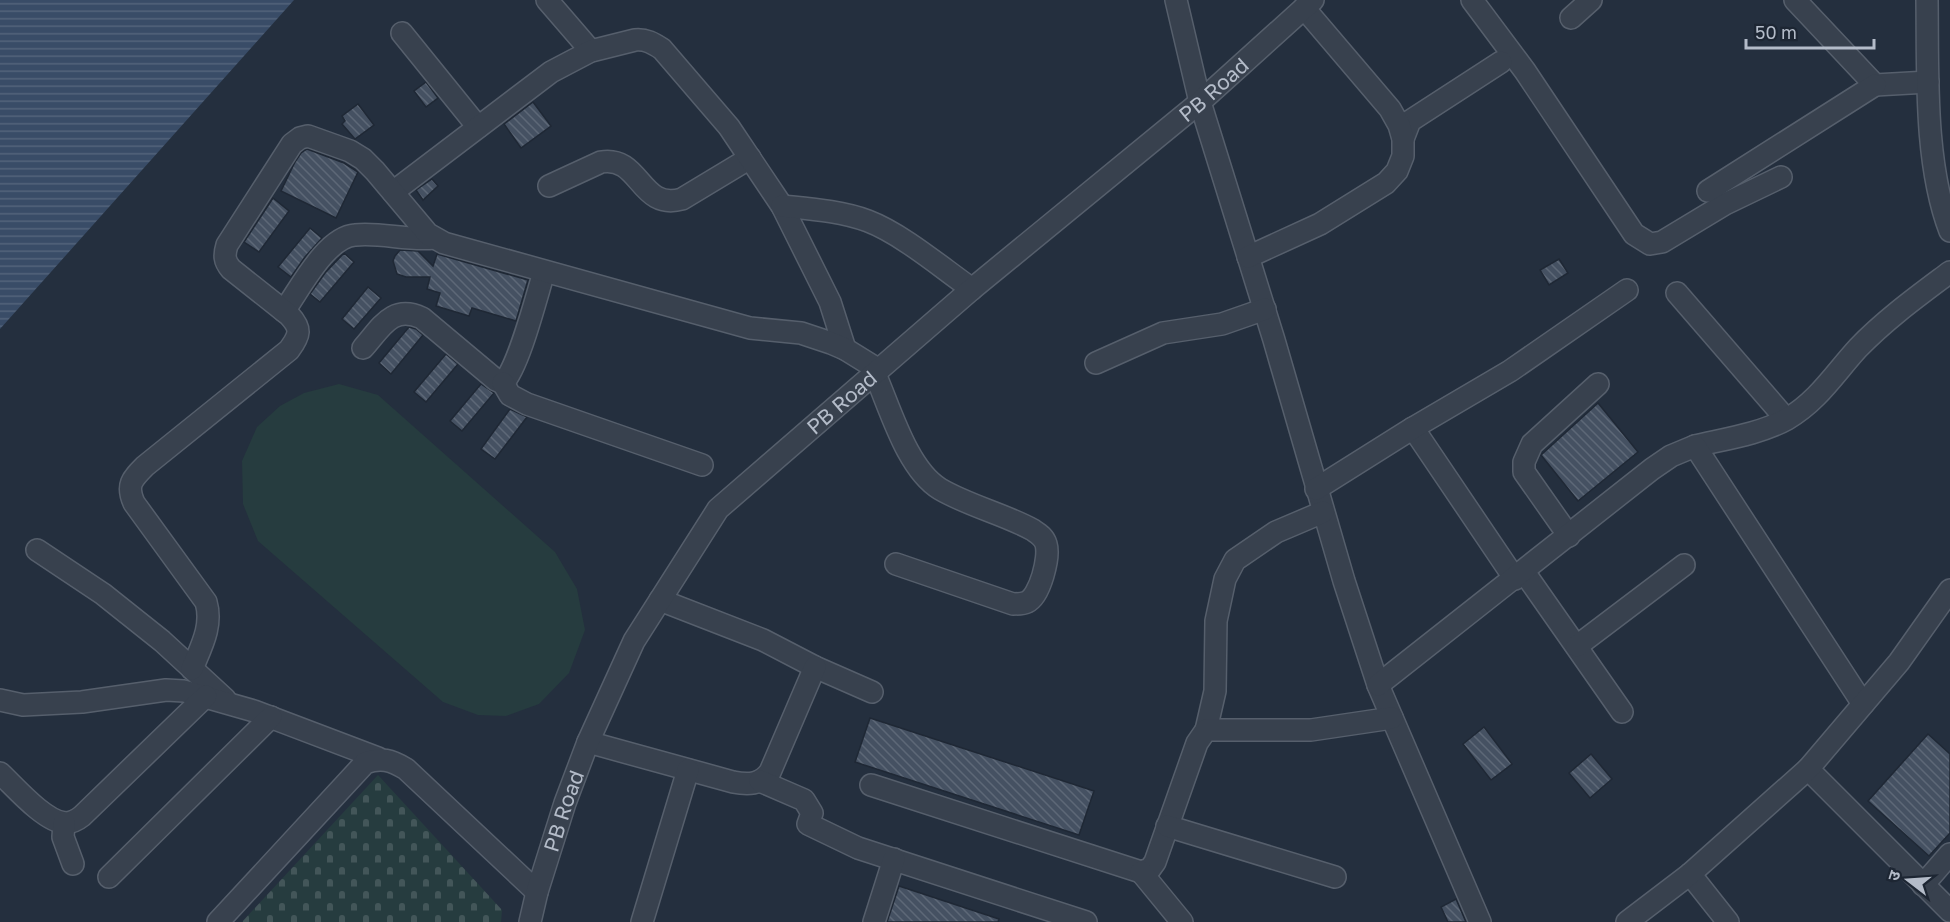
<svg xmlns="http://www.w3.org/2000/svg" width="1950" height="922" font-family="'Golos Text','Noto Sans Devanagari',sans-serif">
<style>
.cemetery{fill:url(#cemetery-stones)}
.pitch{fill:#263c3f}
.water{fill:url(#water-rules)}
.building{fill:url(#building-back-hatch);stroke:#1f2835;stroke-width:1.5}
.lines{fill:none;stroke-linecap:round;stroke-linejoin:round}
.minor-casing{stroke:#565f6c;stroke-width:24}
.minor{stroke:#38414e;stroke-width:21}
.labels{text-anchor:middle;dominant-baseline:central;stroke-width:6;stroke-linejoin:round;paint-order:stroke}
.street-label{font-size:21px;fill:#b4bcc9;stroke:#1d2633}
</style>
<defs>
<pattern id="cemetery-stones" width="16" height="16" patternUnits="userSpaceOnUse" patternTransform="scale(1.5)"><rect width="16" height="16" fill="#263c3f"/><path d="M2 7V4a2 2 0 0 1 4 0v3zM10 15v-3a2 2 0 0 1 4 0v3z" fill="#435659"/></pattern>
<pattern id="water-rules" width="6" height="5" patternUnits="userSpaceOnUse" patternTransform="scale(1.5)"><rect width="6" height="5" fill="#394c67"/><path d="M0 2.5h6" fill="none" stroke="#53647b"/></pattern>
<pattern id="building-back-hatch" width="6" height="6" patternUnits="userSpaceOnUse" patternTransform="scale(1.5)"><rect width="6" height="6" fill="#455162"/><path d="M-1 5l2 2M0 0l6 6M5-1l2 2" fill="none" stroke="#5d6877"/></pattern>
</defs>
<rect width="100%" height="100%" fill="#242f3e"/>
<!-- cemetery -->
<polygon class="cemetery" points="378,775 502,910 501,922 242,922"/>
<!-- pitch -->
<polygon class="pitch" points="339,384 378,395 555,552 577,589 585,630 569,673 539,704 506,716 478,715 443,702 258,541 243,504 242,461 257,427 280,406 304,393"/>
<!-- water -->
<polygon class="water" points="0,0 294,0 0,329"/>
<!-- building -->
<g class="building">
<polygon points="426,82 438,98 426,107 414,91"/>
<polygon points="533,102 551,126 521,148 504,124"/>
<polygon points="358,104 374,125 355,139 342,124 345,121 342,116"/>
<polygon points="307,149 344,163 358,172 336,218 281,191 295,162 301,153"/>
<polygon points="432,179 438,186 423,200 416,190"/>
<polygon points="273,198 289,211 259,252 244,242"/>
<polygon points="310,228 322,238 305,257 291,277 278,267"/>
<polygon points="400,250 418,251 433,266 437,254 528,280 516,321 472,308 469,316 436,306 440,293 427,289 430,277 406,277 397,274 393,261 395,256"/>
<polygon points="344,253 354,262 320,302 310,294 325,273"/>
<polygon points="1559,259 1568,273 1549,285 1540,270"/>
<polygon points="368,287 381,298 354,329 342,319"/>
<polygon points="409,327 416,329 423,335 391,374 379,363"/>
<polygon points="446,354 458,364 426,402 414,392"/>
<polygon points="481,384 494,393 462,431 450,421"/>
<polygon points="1598,403 1638,452 1578,501 1541,455"/>
<polygon points="510,409 527,417 495,459 481,449"/>
<polygon points="870,718 1094,791 1079,835 855,762"/>
<polygon points="1484,727 1512,764 1491,780 1463,744"/>
<polygon points="1928,734 1950,754 1950,833 1929,856 1868,801"/>
<polygon points="1591,754 1612,779 1590,798 1569,773"/>
<polygon points="899,886 999,919 998,922 887,922"/>
<polygon points="1456,899 1466,922 1448,922 1441,907"/>
</g>
<g class="lines">
<!-- minor casing -->
<g class="minor-casing">
<g id="minor">
<polyline points="547,0 591,51"/>
<polyline points="1176,0 1200,102 1274,340 1344,581 1378,685 1480,922"/>
<polyline points="1472,0 1525,71 1634,234 1650,244 1662,242 1725,204 1781,177"/>
<polyline points="1795,0 1875,85 1928,82"/>
<path d="M1927,0c1,72 -3,163 23,231"/>
<polyline points="1571,18 1591,0"/>
<polyline points="402,33 478,127"/>
<polyline points="1403,139 1410,121 1501,62"/>
<path d="M549,186l52,-24c40,-7 38,49 81,37l68,-41"/>
<polyline points="1708,191 1875,85"/>
<path d="M393,192l158,-120 40,-21 44,-11c11,-1 18,3 27,9l67,78 53,79 48,96 15,47"/>
<path d="M782,206c29,3 59,5 86,15 34,13 74,47 104,68"/>
<polyline points="1248,257 1320,224 1386,183 1397,171 1403,156 1403,139 1399,125 1390,109 1304,8"/>
<polyline points="1677,293 1786,419"/>
<path d="M284,311c16,-22 42,-74 71,-76 26,-3 52,6 79,3"/>
<path d="M363,348c18,-20 29,-44 59,-30l74,62 7,3c16,-17 33,-85 41,-111"/>
<polyline points="1096,363 1163,333 1222,324 1265,309"/>
<path d="M875,374c15,34 32,95 65,115 29,17 64,25 93,41 6,4 11,7 13,14 4,13 -6,52 -19,58 -4,2 -10,2 -14,2l-117,-40"/>
<polyline points="503,383 510,395 527,404 702,465"/>
<polyline points="1413,428 1515,579"/>
<path d="M1695,446c30,-7 65,-12 92,-27 31,-18 48,-46 71,-71 28,-29 60,-52 92,-76"/>
<polyline points="1316,489 1413,428 1510,371 1627,290"/>
<polyline points="1569,536 1524,472 1524,462 1532,444 1598,384"/>
<polyline points="37,550 103,594 162,641 225,699"/>
<polyline points="1524,572 1622,712"/>
<polyline points="660,600 763,640 815,667 872,692"/>
<polyline points="1577,646 1684,565"/>
<path d="M192,669c9,-22 21,-43 14,-67l-72,-99c-8,-18 -2,-24 11,-37l144,-116c11,-15 13,-21 0,-35l-58,-46c-7,-8 -7,-14 -4,-24l65,-101 8,-6 8,-2 42,15 13,8 12,12 53,63 16,9 306,85 51,5 30,10 14,6 34,21"/>
<polyline points="1378,685 1652,469 1671,456 1695,446 1863,704"/>
<polyline points="0,700 23,705 82,702 166,690 184,691 254,711 378,758"/>
<polyline points="1206,730 1215,691 1216,621 1225,579 1235,560 1276,532 1323,512"/>
<path d="M588,742l145,40c15,3 27,3 37,-10l45,-105"/>
<polyline points="1808,769 1950,911"/>
<path d="M0,773c15,14 44,48 65,50 7,0 12,-3 17,-7l124,-120"/>
<polyline points="760,781 804,800 812,813 808,824 858,848 1086,922"/>
<polyline points="871,785 1141,872 1150,869 1155,862 1197,743 1206,730 1311,730 1392,718"/>
<polyline points="64,823 63,837 73,864"/>
<polyline points="1167,826 1335,877"/>
<polyline points="1141,872 1182,922"/>
<polyline points="1690,874 1728,922"/>
<polyline points="109,877 271,717"/>
<polyline points="1923,885 1950,854"/>
<path d="M218,922l147,-159c16,-6 26,-3 41,6l131,123"/>
<path id="s1" d="M530,922l7,-30 28,-89 23,-61 46,-101 84,-132 254,-220 228,-187 113,-102"/>
<polyline points="642,922 688,770"/>
<polyline points="874,922 894,859"/>
<polyline points="1627,922 1690,874 1808,769 1899,662 1950,590"/>
</g>
</g>
<!-- minor -->
<use href="#minor" class="minor"/>
</g>
<g class="labels">
<!-- street labels -->
<g class="street-label">
<text stroke="none"><textPath href="#s1" startOffset="1106">PB Road</textPath></text>
<text stroke="none"><textPath href="#s1" startOffset="620">PB Road</textPath></text>
<text stroke="none"><textPath href="#s1" startOffset="116">PB Road</textPath></text>
</g>
</g>
<!-- north arrow -->
<g transform="translate(1908 880) rotate(287)" stroke="#1d2633" stroke-width="4.5" paint-order="stroke">
<path d="M0-4.5L10 22L0 15L-10 22Z" fill="#b4bcc9"/>
<text y="-9" font-size="16" font-weight="bold" text-anchor="middle" fill="#b4bcc9">उ</text>
</g>
<!-- scale -->
<path d="M1746 39v9h128v-9" fill="none" stroke="#b4bcc9" stroke-width="3"/>
<text x="1755" y="39" font-size="18" fill="#b4bcc9" stroke="#1d2633" stroke-width="4.5" paint-order="stroke">50 m</text>
</svg>
